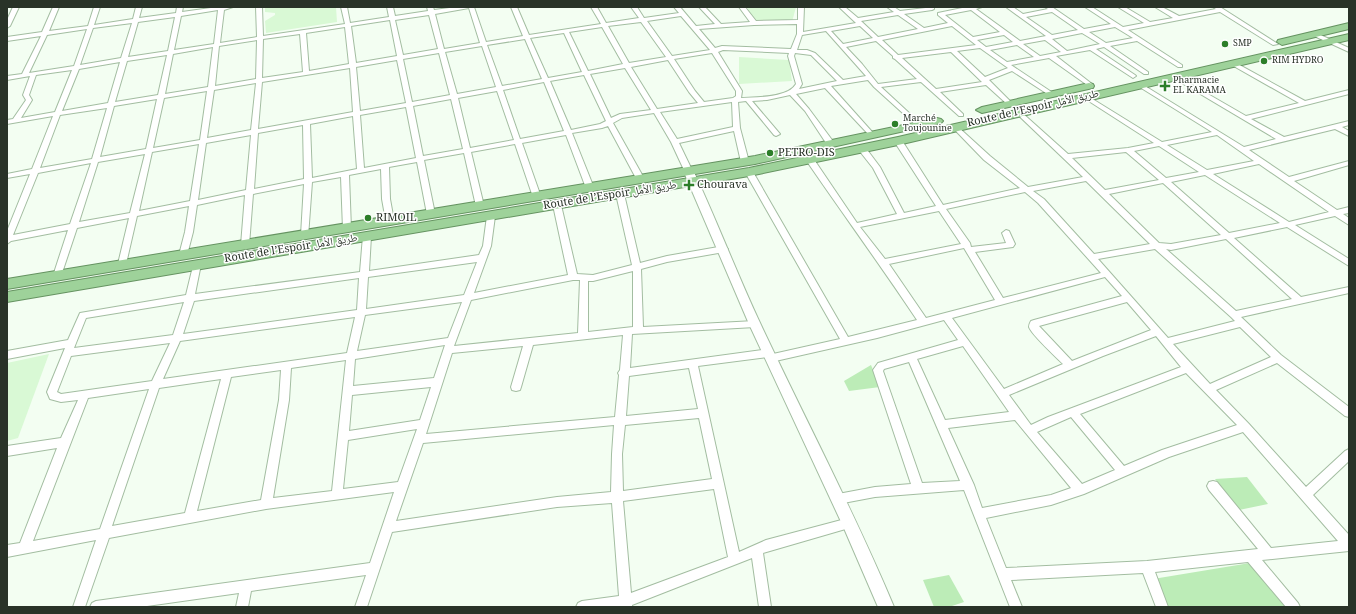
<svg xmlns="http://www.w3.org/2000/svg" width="1356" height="614" font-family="Georgia,'Noto Naskh Arabic',serif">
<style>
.built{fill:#d9f9d5}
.green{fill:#bcecb7}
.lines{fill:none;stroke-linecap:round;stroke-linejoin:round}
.minor-casing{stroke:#a3bda1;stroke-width:2}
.tertiary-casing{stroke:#a3bda1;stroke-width:2}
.trunk-casing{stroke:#659361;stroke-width:2}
.minor{fill:#fff;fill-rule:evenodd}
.tertiary{fill:#fff;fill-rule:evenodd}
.trunk{fill:#9ed29a;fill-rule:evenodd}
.poi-dot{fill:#2c7e29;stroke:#fff;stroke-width:1.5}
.labels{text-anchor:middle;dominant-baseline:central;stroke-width:3;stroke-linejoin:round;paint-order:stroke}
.far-poi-label{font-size:9px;fill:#293328;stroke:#fff;text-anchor:start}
.street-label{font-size:11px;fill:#293328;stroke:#fff}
.poi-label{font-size:11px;fill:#293328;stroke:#fff;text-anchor:start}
</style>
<rect width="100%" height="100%" fill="#f3fef2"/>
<!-- built -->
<g class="built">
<polygon points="265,7 336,7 337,22 266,33 265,21 275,15 275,13 265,12"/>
<polygon points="747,7 796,7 792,22 755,22"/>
<polygon points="739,57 789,60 792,81 739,84"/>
<polygon points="49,354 18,438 7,441 7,363"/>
</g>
<!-- green -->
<g class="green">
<polygon points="871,365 880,387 849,391 844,381"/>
<polygon points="1247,477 1268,504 1239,510 1215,479"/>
<polygon points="1250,563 1285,607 1166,607 1153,579"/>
<polygon points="949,575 964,602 949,607 934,607 923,580"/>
</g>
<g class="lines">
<!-- minor casing -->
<g class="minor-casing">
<g id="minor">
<polygon points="13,7 19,7 10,26 7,28 7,20"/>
<path d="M53,7h6l-10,24 39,-5 6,-19h6l-6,18 39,-6 3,-12h6l-3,11 37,-5 1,-6h6l-1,5 36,-5h15l-9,3 -4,33 37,-6 -1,-30h6l1,29 82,-12 -4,-17h6l3,16 39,-6 -2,-10h6l2,9 33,-5 -1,-4h6l1,3 23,-3h17l12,35 37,-6 -12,-29h6l12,28 72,-11 -10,-17h6l9,16 33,-5 -8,-11h6l7,11 35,-5 -5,-6h6l16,19 19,-2 -16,-17h6l16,17 29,-2 -11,-15h6l11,14 42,-1v-13h6l-1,25 53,-9 -17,-16h6l13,11 36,-6 -7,-5h7l6,4 34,-4v2l-2,1 -28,4 20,14 24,-5 -10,-8v-2l29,-6h15l-6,2 44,32 26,-5 -40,-29h7l10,7 25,-5 -3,-2h7l32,22 27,-5 -26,-17h7l31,20 21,-4 -26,-16h7l25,15 23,-4 -18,-11h7l17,9 37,-7 -3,-2h7l58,37 -5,1 -53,-33 -92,18 54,35v2h-4l-41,-26 -27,5 38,26v2h-4l-40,-27 -8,2 39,26 1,1 -3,2 -43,-28 -34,6 36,28 1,1 -3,2 -41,-29 -38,7 42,28v2h-4l-37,-24 -23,9 22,22v2h-4l-21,-19 -46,7 23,22v2h-4l-38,-34 -40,5 40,37 1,1 -3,2 -2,-1 -43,-39 -6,-7 -37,6 43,48 2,1 -4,2 -2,-1 -45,-48 -29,6 13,15 26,35 -4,2h-3l-23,-35 -15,-16 -23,5 -15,1 28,33 -4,2 -2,-1 -28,-34 -8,1 2,26 9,34 -1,2h-6l-1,-2 -7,-31 -55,12 13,27 -4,2 -4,-2 -13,-28 -17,-29 -32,5 -9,5 32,57 -1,2h-3l-4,-2 -29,-54 -6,2 -30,5 22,55 -1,2h-3l-4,-2 -20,-53 -44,8 19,54 -1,2h-3l-4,-2 -18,-53 -44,8 13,54 -1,2 -3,1 -4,-3 -12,-53 -40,7 11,54 -1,2h-6l-1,-2 -10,-52 -28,5 1,32 4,22 -1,2h-6l-1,-2 -4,-22 -1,-30 -32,6 2,54 -1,2h-6l-1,-2 -2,-52 -29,5 -4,55 -3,1 -4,-3 3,-51 -51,10 -4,51 -4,3 -4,-3 4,-50 -48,10 -4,27 -6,23 -4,3 -4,-3 6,-23 4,-26 -52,10 -11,48 -4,3 -4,-3 11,-46 -52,10 -16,48 -4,3 -4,-3 15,-46 -57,11 -4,3v-13l23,-57 -23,4v-4l25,-5 21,-53 -46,8v-4l6,-1 13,-19 -3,-5 7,-19 -23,4v-4l15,-2 19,-38 -34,5v-4l35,-5zM469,8l11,35 -36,6 -9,-35zM218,10l-4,34 -40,6 7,-34zM971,10l29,22 -27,5 -28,-22zM1052,12l26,18 -26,5 -26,-18zM429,15l9,34 -35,6 -8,-35zM898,15l20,14 -40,8 -17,-16zM681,16l29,34 -38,6 -25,-35zM175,17l-7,34 -40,6 10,-35zM390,20l7,36 -41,7 -5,-37zM641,22l25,35 -37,6 -21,-37zM132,23l-11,35 -41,7 13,-37zM797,24v10l-6,15 -69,-3 -7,2 -16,-19 55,-4zM860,26l13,12 -30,6 -12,-13zM952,26l24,19 -78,10 -16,-15zM345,27l4,37 -40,7 -3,-38zM602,27l21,37 -35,7 -19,-39zM1115,27l18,11 -27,5 -17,-11zM87,29l-13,37 -45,7 18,-38zM826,31l40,45 -23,4 -28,-27 -8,-3h-10l5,-15zM564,33l18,39 -34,6 -18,-40zM1082,33l18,11 -33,7 -15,-12zM300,34l3,38 -41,6 1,-39zM1004,35l9,7 -27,5 -9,-7zM525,39l17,40 -40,7 -15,-41zM257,40l-1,39 -41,7 4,-40zM1045,40l16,12 -21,4 -17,-12zM876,41l17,15v2l2,1 22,20 -39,5 -16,-20 -16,-17zM1017,45l17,12 -27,5 -17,-12zM482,46l14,41 -39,7 -12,-42zM213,47l-5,40 -43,7 8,-40zM980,48l28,20 -23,9 -28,-26zM723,50l66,3 -1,3 8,28c-8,14 -40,13 -55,14l1,-7 -24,-39zM951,52l31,30 -46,7 -34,-31zM439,53l11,42 -38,7 -9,-43zM712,53l24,38v5l-3,2 -29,4 -9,-11 -21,-32zM795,53l16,2 26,26 -38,8 3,-5 -8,-28zM167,55l-9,40 -43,7 12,-41zM397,60l9,43 -46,8 -4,-44zM668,60l21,32 9,11 -41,6 -26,-42zM120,62l-12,41 -46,8 17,-42zM350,68l3,44 -95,17 4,-47zM625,68l26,42 -31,4 -9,4 -21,-44zM72,70l-17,42 -34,6 11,-18 -3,-5 7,-20zM584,75l22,46 -6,3 -29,6 -21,-49zM544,82l20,49 -44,8 -17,-49zM256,83l-5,47 -44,8 7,-48zM207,91l-7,49 -47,8 11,-50zM497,91l17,49 -44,8 -12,-50zM157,99l-11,50 -46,8 14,-51zM451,99l12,50 -40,7 -10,-50zM732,102l1,25 -56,12 -17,-27zM406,107l10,51 -52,10 -4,-53zM107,108l-15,51 -52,9 20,-53zM353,116l4,53 -45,9 -2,-54zM303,125l1,54 -50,10 4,-56zM251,135l-5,55 -48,10 8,-57zM199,144l-9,57 -51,10 13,-59zM145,154l-15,59 -51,9 19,-60zM91,163l-21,61 -57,11 25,-62z"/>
<polygon points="1312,33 1316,33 1349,48 1349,52 1312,35"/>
<path d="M1230,62h4l71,39 44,-11v4l-98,25 33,18 65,-16v4l-7,2 7,4v5l-14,-7 -86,21 40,27 60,-16v4l-55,16 43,29 12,-3v6l-6,1 6,4v7l-14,-9 -40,9 54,34v7l-62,-39 -53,11 67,59 48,-10v6l-108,24 40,38 68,52v10l-4,-1 -68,-53 -61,27 33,34 57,63 39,-36 4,-2v12l-36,34 36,40v16l-87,9 36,43 2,4h-14l-38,-45 -93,10 13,35h-12l-13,-34 -132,7 11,27h-12l-46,-117 -89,7 -37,7 -4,-1 -2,-4 2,-4 4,-1 37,-7 36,-3 -38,-114 5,-7 80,-23 -14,-20 -67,18 -106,24 -3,-1 -1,-4 -69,9 41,186 27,-12 83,-22 4,1 2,4 -2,4 -4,1 -86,25 8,54h-12l-7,-49 -120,47v2h-56l2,-4 4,-2 37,-5 -7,-93 -55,4 -165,25 -25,75h-12l11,-32 -115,16 -3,16h-12l3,-14 -99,14h-50l2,-4 4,-2 274,-38 24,-71 -128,17 -157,29 -24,69h-12l23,-67 -89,17v-12l13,-2 37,-95 -50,8v-10l54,-8 17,-38 -17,2 -11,-3 -3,-7 18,-44 -58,11v-8l61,-11 12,-27 106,-18 8,-33h6l1,2 -6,30 165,-22 3,-36 4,-3 4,3 -2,35 110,-16 4,-9 4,-30 4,-3 4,3 -4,30 -17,47 94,-18 -15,-70 4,-2 4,2 16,69 16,1 39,-10 -16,-71 4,-2 4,2 16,69 27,-7 57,-10 4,3 -4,3 -57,10 -26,7 2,58 112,-6 3,1 2,2 -2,2 -3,1 -123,7 -2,34 139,-19 3,1 1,4 67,-15 -95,-167 1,-2h3l4,2 95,165 69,-17c-36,-54 -74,-106 -111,-160l1,-2h6l44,65 40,-9 -24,-46 -15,-19 1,-2h6l15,20 24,46 32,-7 -42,-65 1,-2h6l42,66 77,-17 -36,-28 -31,-32v-2h4l33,30 38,31 55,-10 -67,-64v-2h4l48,43 60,-6 26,-5 -70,-45 -1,-1 3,-2 76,47 50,-10 -74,-46 -1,-1 3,-2 104,64 32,-8 -106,-63 5,-1 71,41 53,-13 -69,-39zM1217,135l37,26 -47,9 -40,-25zM1159,146l40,26 -33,6 -32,-27zM1126,152l33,28 -54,10 -33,-32zM1259,164l70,48 -40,10 -76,-48zM1205,175l75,48 -51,10 -58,-51zM1086,181l64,63 -56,10 -50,-55 -11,-8zM1163,183l58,52 -50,9 -12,-1 -50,-49zM1025,192l13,11 63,70 -98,25 -28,-46 38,-5 2,-3 -6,-13 -3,-1 -4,3 4,10 -35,4 -1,-4 -24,-34zM939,211l22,33 -76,15 -25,-32zM1226,239l66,60 -56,12 -70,-62 5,1zM964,248l31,52 -69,18 -37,-54zM1155,249l76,68 4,4 -67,17 -70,-79zM477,262l-13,33 -98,14 2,-32zM633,271v56l-45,5v-51h5zM1105,277l17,19 -88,24 -3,1c-1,2 -2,3 -2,6 2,7 28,31 34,37l-59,25 -52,-71zM359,278l-2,32 -174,24 11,-33zM573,280h7l-2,53 -124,13 17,-46zM184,302l-11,33 -99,13 12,-30zM462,302l-14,36 -91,13 8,-36zM1127,302l24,28 -79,31 -33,-35zM355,317l-8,36 -184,26 17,-38zM1240,327l31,30 -61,27 -37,-40zM623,335l-3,35 -2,3 1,2 -4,42 -189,17 26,-81 71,-7 -12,41 1,3 4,1 4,-1 1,-3 12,-42zM1156,336l25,31 -133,50 -17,8 -22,-30 94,-39zM170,343l-18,38 -91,13 -4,-2 14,-36zM445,345l-11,33 -81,8 2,-27zM963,346l46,66 -64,8 -28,-61zM346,360l-14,131 -59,7 16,-98 2,-32zM909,362l51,119 -38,2 -39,-112 1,-2zM689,368l9,41 -72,7 3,-40zM281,370l-2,30 -18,100 -64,11 34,-134zM1186,373l51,52 -75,25 -38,16 -44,-52zM221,379l-36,134 -73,13 47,-138zM431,387l-11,33 -71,11 3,-36zM149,389l-49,140 -67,12 55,-143zM1071,417l44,53 -33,14 -45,-52zM699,418l13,61 -89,12 -1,-37 3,-29zM1015,420l56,68 -20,7 -69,13 -8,-23 -26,-57zM614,425l-2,29 -1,38 -54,5 -161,24 27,-78zM417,429l-19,53 -55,7 5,-49zM1243,432l95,109 -67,7 -54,-66 -4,-1 -4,1 -2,4 2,4 49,59 -111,12 -141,7 -20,-50 65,-13 33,-11 85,-37zM714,489l14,68 -97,36 -8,-92z"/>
</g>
</g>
<!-- tertiary casing -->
<g class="tertiary-casing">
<path id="tertiary" d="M688,167l5,3c24,51 44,104 68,155 44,94 93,186 133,282h-16l-35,-81 -94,-202 -66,-154z"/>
</g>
<!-- trunk casing -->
<g class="trunk-casing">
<g id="trunk">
<polygon points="1349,23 1349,29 1282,45 1277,42 1278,40"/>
<polygon points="1349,34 1349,40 898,145 749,176 7,302 7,292 749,168 898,137"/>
<polygon points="1089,83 1093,84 1094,86 1093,88 982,113 976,110 982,107"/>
<polygon points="937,118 941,119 943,121 941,123 755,164 7,289 7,279 755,156"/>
</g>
</g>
<!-- minor -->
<use href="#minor" class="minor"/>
<!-- tertiary -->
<use href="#tertiary" class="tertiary"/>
<!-- trunk -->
<use href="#trunk" class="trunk"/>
</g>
<!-- markers -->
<g class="poi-dot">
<circle cx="1225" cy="44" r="4"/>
<circle cx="1264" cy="61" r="4"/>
<path d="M1163 80h4v4h4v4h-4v4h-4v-4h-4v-4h4z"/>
<circle cx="895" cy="124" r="4"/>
<circle cx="770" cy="153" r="4"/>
<path d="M687 179h4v4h4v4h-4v4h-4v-4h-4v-4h4z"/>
<circle cx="368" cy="218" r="4"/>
</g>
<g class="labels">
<!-- far-poi labels -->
<g class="far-poi-label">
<text x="1233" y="44">SMP</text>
<text x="1272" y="61">RIM HYDRO</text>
<text x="1173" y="81">Pharmacie<tspan x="1173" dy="10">EL KARAMA</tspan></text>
<text x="903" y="119">Marché<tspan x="903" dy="10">Toujounine</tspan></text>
</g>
<!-- street labels -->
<g class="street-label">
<text transform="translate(1033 109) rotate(-13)">Route de l’Espoir طريق الأمل</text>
<text transform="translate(610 196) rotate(-9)">Route de l’Espoir طريق الأمل</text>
<text transform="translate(291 249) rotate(-9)">Route de l’Espoir طريق الأمل</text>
</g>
<!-- poi labels -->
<g class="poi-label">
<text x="778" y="153">PETRO-DIS</text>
<text x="697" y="185">Chourava</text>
<text x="376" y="218">RIMOIL</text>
</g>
</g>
<!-- border -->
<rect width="1356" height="614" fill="none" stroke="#293328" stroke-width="16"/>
</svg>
